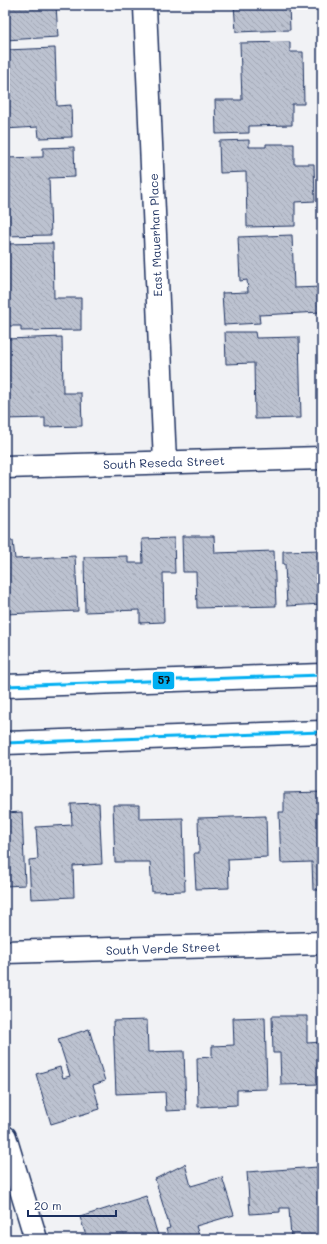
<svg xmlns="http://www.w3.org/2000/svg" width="327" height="1244" font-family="Mali,sans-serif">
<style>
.building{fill:url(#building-back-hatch);stroke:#1b2f5e}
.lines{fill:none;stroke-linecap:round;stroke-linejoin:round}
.minor-casing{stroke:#1b2f5e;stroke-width:25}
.major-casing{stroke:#1b2f5e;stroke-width:25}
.minor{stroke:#fff;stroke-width:22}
.major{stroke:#fff;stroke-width:22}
.bus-1-casing{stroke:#fff;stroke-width:6}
.bus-1{stroke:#00aff2;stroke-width:3}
.labels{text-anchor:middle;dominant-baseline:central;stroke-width:3;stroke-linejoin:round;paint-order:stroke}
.street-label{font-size:12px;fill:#1b2f5e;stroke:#fff}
.line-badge{stroke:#fff;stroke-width:1.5}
.pale-badge-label{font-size:11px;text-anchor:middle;font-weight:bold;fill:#111}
</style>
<defs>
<pattern id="building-back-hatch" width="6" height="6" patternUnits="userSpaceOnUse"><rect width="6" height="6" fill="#bcc2d0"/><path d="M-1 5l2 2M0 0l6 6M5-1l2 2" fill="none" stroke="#a1a7b5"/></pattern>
</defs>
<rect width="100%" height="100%" fill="#f1f2f5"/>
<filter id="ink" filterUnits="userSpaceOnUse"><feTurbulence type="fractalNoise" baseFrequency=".025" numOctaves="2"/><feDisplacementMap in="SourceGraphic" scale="8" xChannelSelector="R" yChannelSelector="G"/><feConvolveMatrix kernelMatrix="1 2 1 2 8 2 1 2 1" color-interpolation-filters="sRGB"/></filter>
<g filter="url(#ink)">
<!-- building -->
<g class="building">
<polygon points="5,5 56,5 58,37 5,40"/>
<polygon points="234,5 289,5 290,30 236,32"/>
<polygon points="290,42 290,52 303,52 304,104 292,104 292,125 249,126 249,133 216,134 215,100 242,100 240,43"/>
<polygon points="55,48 57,106 71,105 72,137 39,138 38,127 5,129 5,50"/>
<polygon points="249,140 249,147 266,147 266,144 294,144 294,164 314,164 315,201 295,202 295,226 247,227 246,172 220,173 219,141"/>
<polygon points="74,147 75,177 49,178 51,235 5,236 5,158 43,157 43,148"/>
<polygon points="292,235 294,288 322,287 322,312 259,315 260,323 224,325 222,293 248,292 247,280 240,281 238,237"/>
<polygon points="53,243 54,298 81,298 81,330 21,331 21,326 5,326 5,244"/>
<polygon points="225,332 255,332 256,338 299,337 301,418 255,419 254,363 226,364"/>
<polygon points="62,337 63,393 81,393 82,426 45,427 45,418 5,419 5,393 7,392 6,339"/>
<polygon points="182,536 214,536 215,553 274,551 276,606 197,608 196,572 183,572"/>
<polygon points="174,538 175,573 163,573 164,622 140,623 140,610 85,612 84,557 128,556 128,563 143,563 142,539"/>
<polygon points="5,541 13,541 15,559 75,556 78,611 5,614"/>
<polygon points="322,550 322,604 287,606 285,564 283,564 283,551"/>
<polygon points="322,792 322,890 313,890 312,862 281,863 279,812 284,812 284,793"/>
<polygon points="99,803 102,864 73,866 74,897 31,899 29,860 38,859 36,827 72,825 71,804"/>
<polygon points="113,805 139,805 139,819 183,818 185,891 152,892 150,862 115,862"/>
<polygon points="22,812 25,885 5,886 5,813"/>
<polygon points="266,816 267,857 228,859 229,888 196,889 194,853 199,853 198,818"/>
<polygon points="272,1016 307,1016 307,1043 322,1042 322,1084 281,1085 280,1053 273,1053"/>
<polygon points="265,1017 267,1089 237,1090 237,1105 198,1107 197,1058 212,1057 212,1046 234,1045 233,1018"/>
<polygon points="147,1020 148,1052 184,1051 186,1110 166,1111 165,1092 116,1094 113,1021"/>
<polygon points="89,1029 105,1081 93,1085 100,1109 51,1124 36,1074 60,1067 63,1078 70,1076 58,1039"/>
<polygon points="185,1164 191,1186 222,1177 234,1215 196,1226 200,1239 169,1239 166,1229 170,1228 155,1179"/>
<polygon points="318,1167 322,1239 291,1239 289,1208 280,1208 280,1212 250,1214 247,1172"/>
<polygon points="146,1196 159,1239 87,1239 80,1217"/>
</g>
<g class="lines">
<!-- minor casing -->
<g class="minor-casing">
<g id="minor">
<polyline points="145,7 165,462"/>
<polyline points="5,467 322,458"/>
<polyline points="5,952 322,943"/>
<polyline points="5,1137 36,1239"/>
</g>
</g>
<!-- major casing -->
<g class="major-casing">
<g id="major">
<polyline points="5,686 322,675"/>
<polyline points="5,743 322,732"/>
</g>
</g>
<!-- minor -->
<use href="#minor" class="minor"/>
<!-- major -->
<use href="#major" class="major"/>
<!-- bus-1 casing -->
<g class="bus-1-casing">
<g id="bus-1">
<polyline points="5,686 322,675"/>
<polyline points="5,743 322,732"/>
</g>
</g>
<!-- bus-1 -->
<use href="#bus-1" class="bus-1"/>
</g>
</g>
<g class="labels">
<!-- street labels -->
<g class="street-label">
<text transform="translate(155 235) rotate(-92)">East Mauerhan Place</text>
<text transform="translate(164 462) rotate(-2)">South Reseda Street</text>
<text transform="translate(163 948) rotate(-2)">South Verde Street</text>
</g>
</g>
<rect class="line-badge" x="152" y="671" width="23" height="19" rx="4" fill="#00aff2"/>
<g class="pale-badge-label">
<text x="164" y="684">57</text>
</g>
<!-- margin -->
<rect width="327" height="1244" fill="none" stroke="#fff" stroke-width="20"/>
<rect x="10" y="10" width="307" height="1224" fill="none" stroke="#1b2f5e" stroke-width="1.5" filter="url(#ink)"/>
<!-- scale -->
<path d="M28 1210v6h88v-6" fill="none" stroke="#1b2f5e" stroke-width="2"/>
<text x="34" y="1210" font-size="12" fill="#1b2f5e" stroke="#ffffff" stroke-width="3" paint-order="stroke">20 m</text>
</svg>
